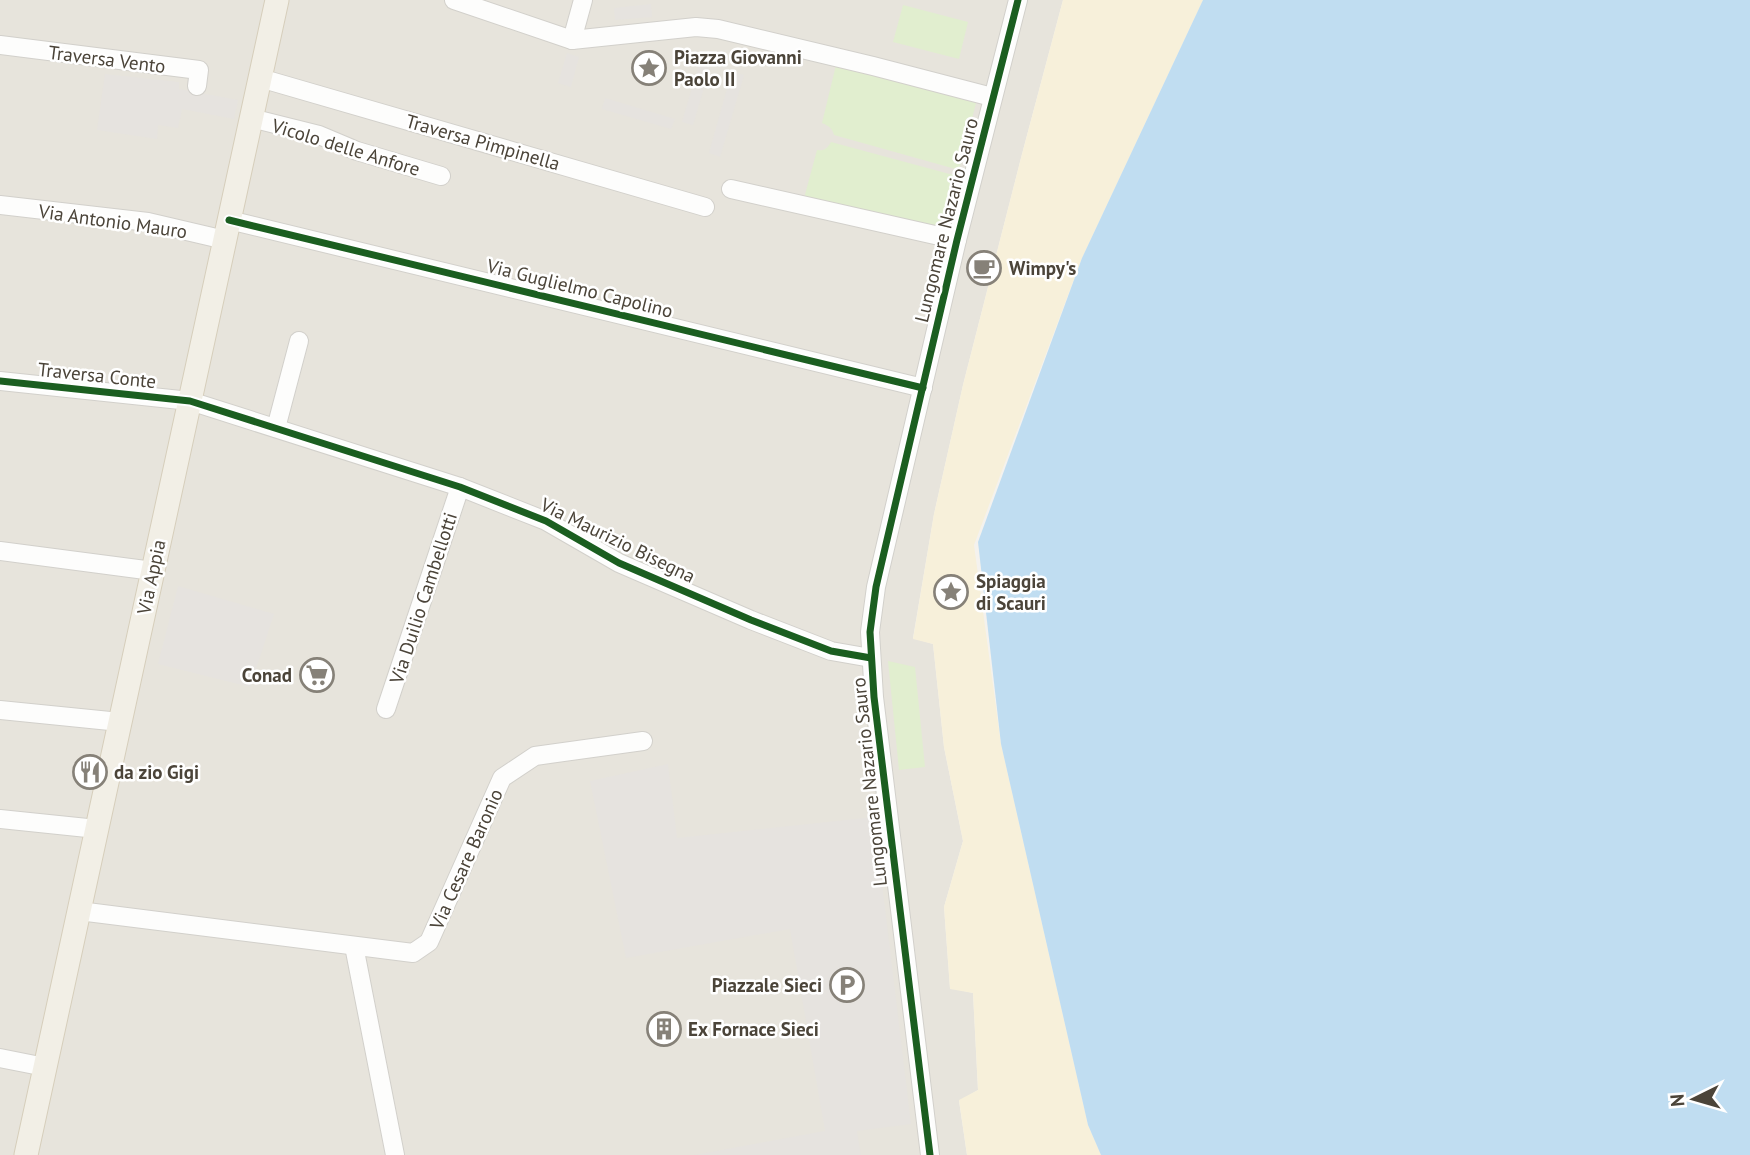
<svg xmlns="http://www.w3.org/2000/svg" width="1750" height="1155" font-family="'PT Sans',sans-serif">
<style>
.residential{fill:#e7e4dc}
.green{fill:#e1eecf}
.sand{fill:#f7f0da}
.parking{fill:#e6e3df}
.water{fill:#c0ddf1}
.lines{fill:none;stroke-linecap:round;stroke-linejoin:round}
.minor-casing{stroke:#d2d0cb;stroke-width:20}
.major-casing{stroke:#d6cebb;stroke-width:25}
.minor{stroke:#fdfdfc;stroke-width:18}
.major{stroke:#f2efe6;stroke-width:23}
.cycleway-casing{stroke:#fff;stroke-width:11}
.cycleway{stroke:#1b5e20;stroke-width:7}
.labels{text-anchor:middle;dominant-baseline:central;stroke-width:5;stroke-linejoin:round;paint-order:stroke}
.poi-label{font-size:19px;font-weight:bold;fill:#4b4439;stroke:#fff;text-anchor:start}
.street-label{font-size:19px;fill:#4b4439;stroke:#fff}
</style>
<rect width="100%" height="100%" fill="#f4f2ee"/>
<!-- residential -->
<polygon class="residential" points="0,0 1063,0 1022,154 963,385 934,514 913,638 933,644 944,747 963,841 944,907 950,988 973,993 978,1090 959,1101 967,1155 0,1155"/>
<!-- green -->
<g class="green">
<polygon points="903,5 968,22 959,59 893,42"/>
<path d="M836,65l140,38 -17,67 -125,-35c-2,-7 -5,-9 -12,-12z"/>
<path d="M831,142l126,34 -14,58 -140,-32 14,-52c7,1 10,-1 14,-8z"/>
<polygon points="888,661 915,667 925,767 899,770"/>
</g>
<!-- sand -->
<polygon class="sand" points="1063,0 1203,0 1082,258 974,545 1001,744 1088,1125 1101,1155 967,1155 959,1100 978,1090 973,993 950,989 944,907 963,841 944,747 933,644 913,639 934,514 963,385 1022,154"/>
<!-- parking -->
<g class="parking">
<polygon points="651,4 652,17 615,20 614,8"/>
<polygon points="567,53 579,57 571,87 558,83"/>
<polygon points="699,64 710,67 693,125 682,122"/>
<polygon points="732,71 744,75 720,157 709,153"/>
<polygon points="105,74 179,82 179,89 238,100 234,119 182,109 178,128 158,125 157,139 97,130"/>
<polygon points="605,98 675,119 671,129 602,109"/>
<polygon points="178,586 274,614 250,687 158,664"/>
<polygon points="668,764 677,838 874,817 911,1124 857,1131 861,1155 694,1155 825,1131 790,929 626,958 590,781"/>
</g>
<!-- water -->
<polygon class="water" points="1203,0 1750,0 1750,1155 1101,1155 1088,1125 1001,744 978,542 1082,258"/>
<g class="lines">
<!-- minor casing -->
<g class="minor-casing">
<g id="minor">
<polyline points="454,0 572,40 696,27 718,29 873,66 992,97"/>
<polyline points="572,40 583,0"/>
<polyline points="0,45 199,70 197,86"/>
<polyline points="260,78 705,207"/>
<polyline points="251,118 319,135 357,151 441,176"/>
<polyline points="731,189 957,240"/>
<polyline points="0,205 148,222 225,240"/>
<polyline points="229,220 923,388"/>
<polyline points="0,381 190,401 460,487 546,521 619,563 751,620 831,651 871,658"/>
<polyline points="276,428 299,341"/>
<polyline points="0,551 153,571"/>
<polyline points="386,709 460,487"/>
<polyline points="0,710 120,722"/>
<polyline points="0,819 97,829"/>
<polyline points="79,911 413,953 429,942 502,778 535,756 643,741"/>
<polyline points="354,946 395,1155"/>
<polyline points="0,1058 45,1067"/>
<polyline points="930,1155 874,697 870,632 876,587 957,240 1018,0"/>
</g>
</g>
<!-- major casing -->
<g class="major-casing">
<polyline id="major" points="26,1155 277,0"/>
</g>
<!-- minor -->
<use href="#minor" class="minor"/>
<!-- major -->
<use href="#major" class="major"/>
<!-- cycleway casing -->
<g class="cycleway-casing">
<g id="cycleway">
<polyline points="229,220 923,388"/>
<polyline points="0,381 190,401 460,487 546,521 619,563 751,620 831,651 871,658"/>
<polyline points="930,1155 874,697 870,632 876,587 957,240 1018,0"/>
</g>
</g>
<!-- cycleway -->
<use href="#cycleway" class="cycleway"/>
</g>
<!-- icons -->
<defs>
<g id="sight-ring" transform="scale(1.75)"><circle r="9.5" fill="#fff" stroke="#868178" stroke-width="1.5"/><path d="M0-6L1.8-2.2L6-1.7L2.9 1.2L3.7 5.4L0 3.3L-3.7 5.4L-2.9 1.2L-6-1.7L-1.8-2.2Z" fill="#868178"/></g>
<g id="cafe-ring" transform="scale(1.75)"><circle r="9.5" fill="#fff" stroke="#868178" stroke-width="1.5"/><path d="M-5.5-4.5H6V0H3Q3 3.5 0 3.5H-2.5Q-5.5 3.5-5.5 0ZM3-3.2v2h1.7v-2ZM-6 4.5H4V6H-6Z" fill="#868178"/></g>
<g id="supermarket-ring" transform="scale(1.75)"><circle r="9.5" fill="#fff" stroke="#868178" stroke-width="1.5"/><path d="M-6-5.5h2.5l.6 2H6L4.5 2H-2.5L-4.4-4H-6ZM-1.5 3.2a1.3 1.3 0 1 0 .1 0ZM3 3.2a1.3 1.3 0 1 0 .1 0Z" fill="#868178"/></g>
<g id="restaurant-ring" transform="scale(1.75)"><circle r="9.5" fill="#fff" stroke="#868178" stroke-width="1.5"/><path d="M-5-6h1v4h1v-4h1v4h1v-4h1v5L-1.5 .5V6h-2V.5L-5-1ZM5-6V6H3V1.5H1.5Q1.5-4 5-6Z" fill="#868178"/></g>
<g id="parking-ring" transform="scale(1.75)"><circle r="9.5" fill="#fff" stroke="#868178" stroke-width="1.5"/><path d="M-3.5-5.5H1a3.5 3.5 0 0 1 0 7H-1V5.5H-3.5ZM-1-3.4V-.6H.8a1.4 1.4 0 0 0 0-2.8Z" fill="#868178"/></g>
<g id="building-ring" transform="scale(1.75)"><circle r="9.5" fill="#fff" stroke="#868178" stroke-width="1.5"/><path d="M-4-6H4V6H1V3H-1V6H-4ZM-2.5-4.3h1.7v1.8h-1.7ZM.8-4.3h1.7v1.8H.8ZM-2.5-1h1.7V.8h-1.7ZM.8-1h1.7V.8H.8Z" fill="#868178"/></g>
</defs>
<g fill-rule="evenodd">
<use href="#sight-ring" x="649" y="68"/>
<use href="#cafe-ring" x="984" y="268"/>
<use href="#sight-ring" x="951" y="592"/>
<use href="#supermarket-ring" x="317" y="675"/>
<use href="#restaurant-ring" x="90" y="772"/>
<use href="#parking-ring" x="847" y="985"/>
<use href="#building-ring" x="664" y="1029"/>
</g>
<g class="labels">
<!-- poi labels -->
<g class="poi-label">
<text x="674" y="57">Piazza Giovanni<tspan x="674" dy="22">Paolo II</tspan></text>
<text x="1009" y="268">Wimpy's</text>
<text x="976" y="581">Spiaggia<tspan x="976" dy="22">di Scauri</tspan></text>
<text x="292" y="675" text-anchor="end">Conad</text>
<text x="114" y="772">da zio Gigi</text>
<text x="822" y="985" text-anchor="end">Piazzale Sieci</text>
<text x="688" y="1029">Ex Fornace Sieci</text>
</g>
<!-- street labels -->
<g class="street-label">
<text transform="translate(107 59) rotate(7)">Traversa Vento</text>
<text transform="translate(483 142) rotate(16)">Traversa Pimpinella</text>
<text transform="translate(346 147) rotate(17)">Vicolo delle Anfore</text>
<text transform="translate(946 220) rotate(-76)">Lungomare Nazario Sauro</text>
<text transform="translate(113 221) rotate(8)">Via Antonio Mauro</text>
<text transform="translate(580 288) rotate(14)">Via Guglielmo Capolino</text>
<text transform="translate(97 375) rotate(6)">Traversa Conte</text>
<text transform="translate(618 540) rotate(26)">Via Maurizio Bisegna</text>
<text transform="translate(151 577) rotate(-78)">Via Appia</text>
<text transform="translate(423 598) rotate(-72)">Via Duilio Cambellotti</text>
<text transform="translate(869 782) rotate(-96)">Lungomare Nazario Sauro</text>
<text transform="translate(466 859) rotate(-66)">Via Cesare Baronio</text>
</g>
</g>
<!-- north arrow -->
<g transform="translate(1694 1099) rotate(265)" stroke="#ffffff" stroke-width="5" paint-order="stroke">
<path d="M0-5L12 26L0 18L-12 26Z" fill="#4b4439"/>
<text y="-10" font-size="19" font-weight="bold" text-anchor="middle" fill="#4b4439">N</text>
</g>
</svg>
